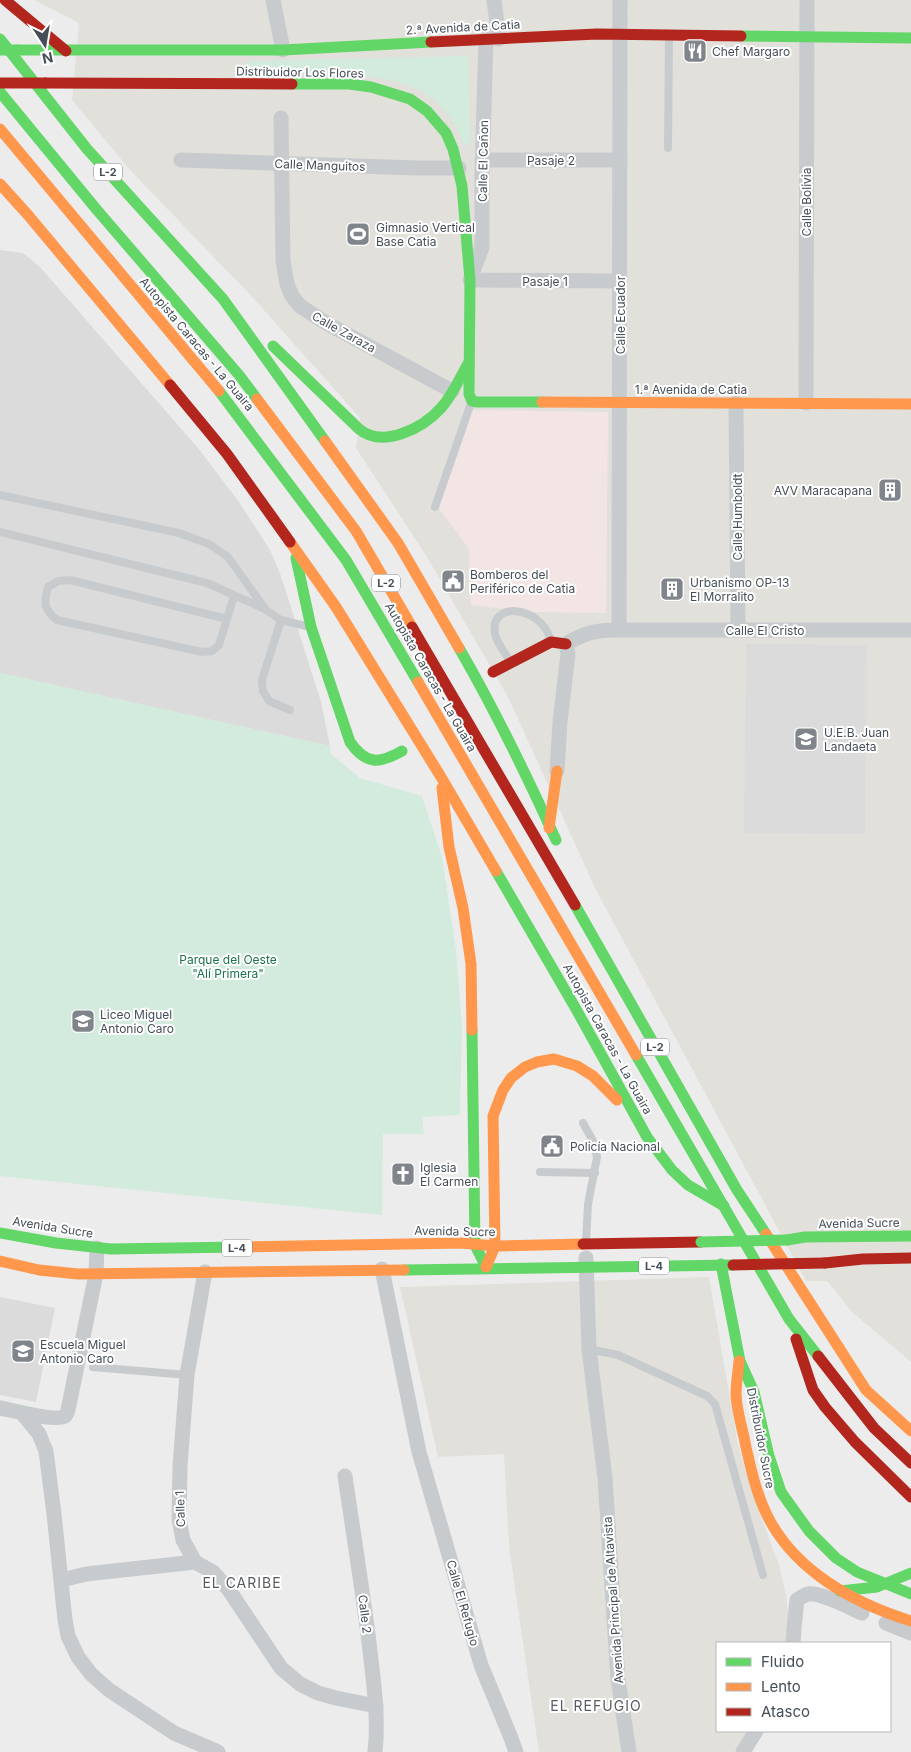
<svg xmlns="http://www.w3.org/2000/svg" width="911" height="1752" font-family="Inter,sans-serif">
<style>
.commercial{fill:#e2e0da}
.education{fill:#dbdbdc}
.medical{fill:#f3e5e3}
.green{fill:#d2ebdc}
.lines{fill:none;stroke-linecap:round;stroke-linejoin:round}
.lane{stroke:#c8cbcd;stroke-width:8}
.street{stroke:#c8cbcd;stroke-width:15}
.fast{stroke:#63d668;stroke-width:11}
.slow{stroke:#ff974d;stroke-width:11}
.jam{stroke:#b3261e;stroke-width:11}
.fast-bridge{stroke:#63d668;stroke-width:11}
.jam-bridge{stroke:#b3261e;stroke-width:11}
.labels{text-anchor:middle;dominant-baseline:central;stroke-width:4;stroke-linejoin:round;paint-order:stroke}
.shield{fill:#fff;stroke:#7d8389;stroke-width:1}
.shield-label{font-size:11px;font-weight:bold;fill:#454e57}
.street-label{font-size:12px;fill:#454e57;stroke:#fff}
.poi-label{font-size:12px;fill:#454e57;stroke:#fff;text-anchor:start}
.park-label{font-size:12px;fill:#1c734a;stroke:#fff}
.neighbourhood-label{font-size:14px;letter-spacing:1px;fill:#595c60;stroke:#fff}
</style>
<rect width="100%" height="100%" fill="#edecec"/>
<!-- commercial -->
<g class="commercial">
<polygon points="34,0 911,0 911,1362 852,1312 827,1281 806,1281 596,890 508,697 427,557 356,448 360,418 255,300 130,170 72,100 79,23"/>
<polygon points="709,1277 738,1445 754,1498 779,1565 786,1595 792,1643 717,1643 717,1731 754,1731 740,1752 539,1752 509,1547 504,1454 438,1457 400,1287"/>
</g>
<!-- education -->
<g class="education">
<polygon points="0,250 23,253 40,267 198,448 239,502 270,550 281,576 321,702 330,746 0,673"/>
<polygon points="746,644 867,645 865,834 744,833"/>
<polygon points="0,1297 55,1308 36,1402 0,1395"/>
</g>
<!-- medical -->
<polygon class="medical" points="467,410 608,412 606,613 531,612 471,605 469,549 438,507"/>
<!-- green -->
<g class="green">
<path d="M468,56l3,87 -6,2c-7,-13 -13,-28 -24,-39 -33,-31 -77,-31 -120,-32 -24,-1 -49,-2 -73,-2l-1,-11z"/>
<polygon points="0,673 330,746 331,754 360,778 422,796 442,857 456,950 462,1025 460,1115 422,1117 424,1134 383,1134 382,1215 0,1176"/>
</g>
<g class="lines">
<!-- lane -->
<g class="lane">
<polyline points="668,148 669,36"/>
<polyline points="0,495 179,533 209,544 228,557 266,610 281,620 306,626"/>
<polyline points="435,507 471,403"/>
<polyline points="0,532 207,583 265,609"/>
<path d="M227,619l-157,-39 -12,1 -10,6c-4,16 -5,22 9,33l145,32 10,-1 7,-6 15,-49"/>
<polyline points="281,620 262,680 263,691 269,701 290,710"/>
<path d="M508,658c-4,-7 -11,-15 -13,-24 -6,-34 45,-28 55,4"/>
<polyline points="583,1123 593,1141 597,1157 588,1204 586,1242"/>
<polyline points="540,1172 595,1173"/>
<polyline points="589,1349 618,1355 707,1396 715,1404 763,1575"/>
<polyline points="93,1367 187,1375"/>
</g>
<!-- street -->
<g class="street">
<polyline points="273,0 283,50"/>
<polyline points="494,0 499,39"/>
<polyline points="486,39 482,175 482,247 470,280 620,281"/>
<polyline points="281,118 283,261 287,284 292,296 300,306 326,323 452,391"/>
<polyline points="181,160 417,168 459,168"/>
<polyline points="482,160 620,160"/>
<polyline points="736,403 738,630"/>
<polyline points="806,403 807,0"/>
<polyline points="619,630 620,0"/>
<path d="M557,771l3,-49 8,-68 -2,-10c20,-12 31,-14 53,-14h292"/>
<polyline points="586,1258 589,1349 605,1478 618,1679 629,1752"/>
<polyline points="382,1269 419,1452 481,1665 511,1738 516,1752"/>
<polyline points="205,1272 187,1375 180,1466 179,1519 183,1540 195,1562 213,1572 229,1590 281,1668 300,1684 318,1693 336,1698 376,1706"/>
<path d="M0,1408c11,2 57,14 65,8 3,-2 3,-8 4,-11l27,-131 1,-26"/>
<polyline points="22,1413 39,1434 46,1451 54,1514 65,1620 68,1636 78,1657 91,1674 109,1690 174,1733 218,1752"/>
<path d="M345,1476c8,55 17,111 24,166 4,37 10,73 6,110"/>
<polyline points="62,1580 86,1574 195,1562"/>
<polyline points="886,1623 911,1633"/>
<path d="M793,1643l1,-15 3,-28c3,-2 7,-5 11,-6 13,-2 42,14 54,19"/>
<polyline points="743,1752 756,1731"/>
</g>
<!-- fast -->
<g class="fast">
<polyline points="741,36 911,38"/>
<polyline points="0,39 87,149 223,299 325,441"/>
<polyline points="17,50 283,50 431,42"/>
<polyline points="292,84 349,84 371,87 410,99 427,111 446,133 453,149 462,186 470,280 469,394 472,401 477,402 542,402"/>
<polyline points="0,92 97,210 239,375 257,399"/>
<path d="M273,346l86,83c24,20 64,-1 82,-21 12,-13 19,-31 28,-46"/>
<polyline points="219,391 346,560 418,682"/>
<path d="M296,558l15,69 39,115c16,23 29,22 52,9"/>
<path d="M459,648c36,62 67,126 97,192"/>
<polyline points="496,871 576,1009 647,1137 672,1170 688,1185 724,1206"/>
<polyline points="575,905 737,1190 766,1234"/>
<polyline points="472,1030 475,1245 486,1267"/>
<polyline points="636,1055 789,1319 818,1356"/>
<polyline points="0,1233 56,1243 111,1249 239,1247"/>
<polyline points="787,1240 805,1237 911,1236"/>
<polyline points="721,1264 740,1361 754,1392 769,1456 781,1492 809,1531 836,1558 857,1572 911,1594"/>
<polyline points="404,1270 733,1265"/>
<polyline points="840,1591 877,1587 911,1573"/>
</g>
<!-- slow -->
<g class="slow">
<polyline points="0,129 219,391"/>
<polyline points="0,184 28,215 170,385"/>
<polyline points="257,399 356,531 412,627"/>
<polyline points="542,402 911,404"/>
<polyline points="325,441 398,543 459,648"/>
<polyline points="290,542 336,607 441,777 496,871"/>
<polyline points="418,682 636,1055"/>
<polyline points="442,788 449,847 463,908 471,964 472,1030"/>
<polyline points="549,828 557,771"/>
<polyline points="766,1234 866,1390 911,1431"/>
<polyline points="239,1247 461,1243 495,1246 583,1244"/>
<polyline points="0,1261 39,1270 78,1274 404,1270"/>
<polyline points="486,1267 495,1246 493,1116 503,1090 511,1078 525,1067 537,1062 554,1059 577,1066 593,1076 617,1100"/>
<path d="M739,1361c-1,11 -3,23 -3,34 1,18 7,35 10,52 5,22 10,45 20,66 27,57 87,90 145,108"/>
</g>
<!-- jam -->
<g class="jam">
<polyline points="5,0 66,51"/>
<polyline points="431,42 597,34 741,36"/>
<polyline points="45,83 292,84"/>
<polyline points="170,385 227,454 290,542"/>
<polyline points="412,627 575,905"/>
<polyline points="493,672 551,642 566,644"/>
<polyline points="583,1244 701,1242"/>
<polyline points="825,1263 863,1259 911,1258"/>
<polyline points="796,1339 813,1390 825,1407 855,1442 911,1497"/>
<polyline points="818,1356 874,1428 911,1463"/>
</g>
<!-- fast-bridge -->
<g class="fast-bridge">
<polyline points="0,50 17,50"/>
<polyline points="701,1242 787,1240"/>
</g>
<!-- jam-bridge -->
<g class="jam-bridge">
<polyline points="0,83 45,83"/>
<polyline points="733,1265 825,1263"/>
</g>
</g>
<!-- icons -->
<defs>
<g id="restaurant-square" transform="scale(1.25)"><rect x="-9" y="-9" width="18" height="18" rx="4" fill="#80858b" stroke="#fff"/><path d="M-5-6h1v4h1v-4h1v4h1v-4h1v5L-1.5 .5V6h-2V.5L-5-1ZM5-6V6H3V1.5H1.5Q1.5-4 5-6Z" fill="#fff"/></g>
<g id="stadium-square" transform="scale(1.25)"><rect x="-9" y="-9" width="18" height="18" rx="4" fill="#80858b" stroke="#fff"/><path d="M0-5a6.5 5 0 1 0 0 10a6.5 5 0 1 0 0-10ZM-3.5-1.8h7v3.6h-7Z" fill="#fff"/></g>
<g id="building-square" transform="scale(1.25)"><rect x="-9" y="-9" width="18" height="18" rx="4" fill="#80858b" stroke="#fff"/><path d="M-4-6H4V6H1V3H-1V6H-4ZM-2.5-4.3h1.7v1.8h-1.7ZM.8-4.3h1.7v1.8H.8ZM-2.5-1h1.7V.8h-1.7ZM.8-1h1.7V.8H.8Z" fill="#fff"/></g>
<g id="civic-square" transform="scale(1.25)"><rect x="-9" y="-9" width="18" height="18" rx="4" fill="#80858b" stroke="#fff"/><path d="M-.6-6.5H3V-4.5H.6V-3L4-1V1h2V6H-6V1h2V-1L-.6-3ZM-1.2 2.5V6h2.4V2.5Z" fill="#fff"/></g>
<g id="school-square" transform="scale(1.25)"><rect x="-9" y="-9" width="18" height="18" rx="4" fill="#80858b" stroke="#fff"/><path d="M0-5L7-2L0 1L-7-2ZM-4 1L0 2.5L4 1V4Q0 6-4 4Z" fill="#fff"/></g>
<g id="church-square" transform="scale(1.25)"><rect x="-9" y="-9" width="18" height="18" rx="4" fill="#80858b" stroke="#fff"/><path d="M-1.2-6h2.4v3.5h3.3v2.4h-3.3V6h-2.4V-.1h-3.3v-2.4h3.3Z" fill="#fff"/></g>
</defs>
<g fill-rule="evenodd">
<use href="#restaurant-square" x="695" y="51"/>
<use href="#stadium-square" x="358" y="234"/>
<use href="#building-square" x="890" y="490"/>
<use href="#civic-square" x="453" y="581"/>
<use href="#building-square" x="672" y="589"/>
<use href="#school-square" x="806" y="739"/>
<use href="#school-square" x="83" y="1021"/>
<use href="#civic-square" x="552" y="1146"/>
<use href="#church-square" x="403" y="1174"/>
<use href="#school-square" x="23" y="1351"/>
</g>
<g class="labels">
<!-- shield labels -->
<g class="shield">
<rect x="94" y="163.5" width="28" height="17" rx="4"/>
<rect x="372" y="574.5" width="28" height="17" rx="4"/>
<rect x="641" y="1038.5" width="28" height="17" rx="4"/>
<rect x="222" y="1239.5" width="30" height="17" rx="4"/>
<rect x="639" y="1257.5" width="30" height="17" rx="4"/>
</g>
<g class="shield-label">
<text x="108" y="172">L-2</text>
<text x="386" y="583">L-2</text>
<text x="655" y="1047">L-2</text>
<text x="237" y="1248">L-4</text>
<text x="654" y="1266">L-4</text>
</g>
<!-- street labels -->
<g class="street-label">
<text transform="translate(463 27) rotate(-3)">2.ª Avenida de Catia</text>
<text transform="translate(300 72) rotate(1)">Distribuidor Los Flores</text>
<text x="551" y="160">Pasaje 2</text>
<text transform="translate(483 161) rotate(-89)">Calle El Cañon</text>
<text transform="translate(320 165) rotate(2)">Calle Manguitos</text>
<text transform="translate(806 202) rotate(-90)">Calle Bolivia</text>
<text x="545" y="281">Pasaje 1</text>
<text transform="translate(620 315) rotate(-90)">Calle Ecuador</text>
<text transform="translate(344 332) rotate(29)">Calle Zaraza</text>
<text transform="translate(197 344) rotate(50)">Autopista Caracas - La Guaira</text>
<text x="691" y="389">1.ª Avenida de Catia</text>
<text transform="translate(737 517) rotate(-90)">Calle Humboldt</text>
<text x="765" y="630">Calle El Cristo</text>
<text transform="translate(431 677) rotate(60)">Autopista Caracas - La Guaira</text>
<text transform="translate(608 1039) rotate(61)">Autopista Caracas - La Guaira</text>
<text transform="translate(859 1223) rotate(-1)">Avenida Sucre</text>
<text transform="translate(53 1227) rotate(9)">Avenida Sucre</text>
<text transform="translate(455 1231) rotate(1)">Avenida Sucre</text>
<text transform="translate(761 1438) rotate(79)">Distribuidor Sucre</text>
<text transform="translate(180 1509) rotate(-92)">Calle 1</text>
<text transform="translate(613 1600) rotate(-94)">Avenida Principal de Altavista</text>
<text transform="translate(463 1603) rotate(74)">Calle El Refugio</text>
<text transform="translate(365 1614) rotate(83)">Calle 2</text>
</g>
<!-- poi labels -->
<g class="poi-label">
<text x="712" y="51">Chef Margaro</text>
<text x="376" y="227">Gimnasio Vertical<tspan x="376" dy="14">Base Catia</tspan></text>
<text x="872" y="490" text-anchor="end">AVV Maracapana</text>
<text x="470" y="574">Bomberos del<tspan x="470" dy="14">Periférico de Catia</tspan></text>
<text x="690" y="582">Urbanismo OP-13<tspan x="690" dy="14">El Morralito</tspan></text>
<text x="824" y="732">U.E.B. Juan<tspan x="824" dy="14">Landaeta</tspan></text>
<text x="100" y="1014">Liceo Miguel<tspan x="100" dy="14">Antonio Caro</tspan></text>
<text x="570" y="1146">Policía Nacional</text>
<text x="420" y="1167">Iglesia<tspan x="420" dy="14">El Carmen</tspan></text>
<text x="40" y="1344">Escuela Miguel<tspan x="40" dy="14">Antonio Caro</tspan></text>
</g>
<!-- park labels -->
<g class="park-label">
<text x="228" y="959">Parque del Oeste<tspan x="228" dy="14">"Alí Primera"</tspan></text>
</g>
<!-- neighbourhood labels -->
<g class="neighbourhood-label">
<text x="242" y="1582">EL CARIBE</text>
<text x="596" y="1705">EL REFUGIO</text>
</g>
</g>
<!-- legend -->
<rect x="716" y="1642" width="175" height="90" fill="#ffffff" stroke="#b5b8bc"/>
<rect x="726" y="1658" width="25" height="8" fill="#63d668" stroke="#b5b8bc"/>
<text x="761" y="1667" font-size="15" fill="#454e57">Fluido</text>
<rect x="726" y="1683" width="25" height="8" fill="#ff974d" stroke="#b5b8bc"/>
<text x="761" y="1692" font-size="15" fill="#454e57">Lento</text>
<rect x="726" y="1708" width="25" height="8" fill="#b3261e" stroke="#b5b8bc"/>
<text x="761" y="1717" font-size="15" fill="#454e57">Atasco</text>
<!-- north arrow -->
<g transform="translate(45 45) rotate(168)" stroke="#ffffff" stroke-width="4" paint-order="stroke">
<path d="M0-4L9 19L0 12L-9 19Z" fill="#454e57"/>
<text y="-8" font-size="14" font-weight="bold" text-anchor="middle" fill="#454e57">N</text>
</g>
</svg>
